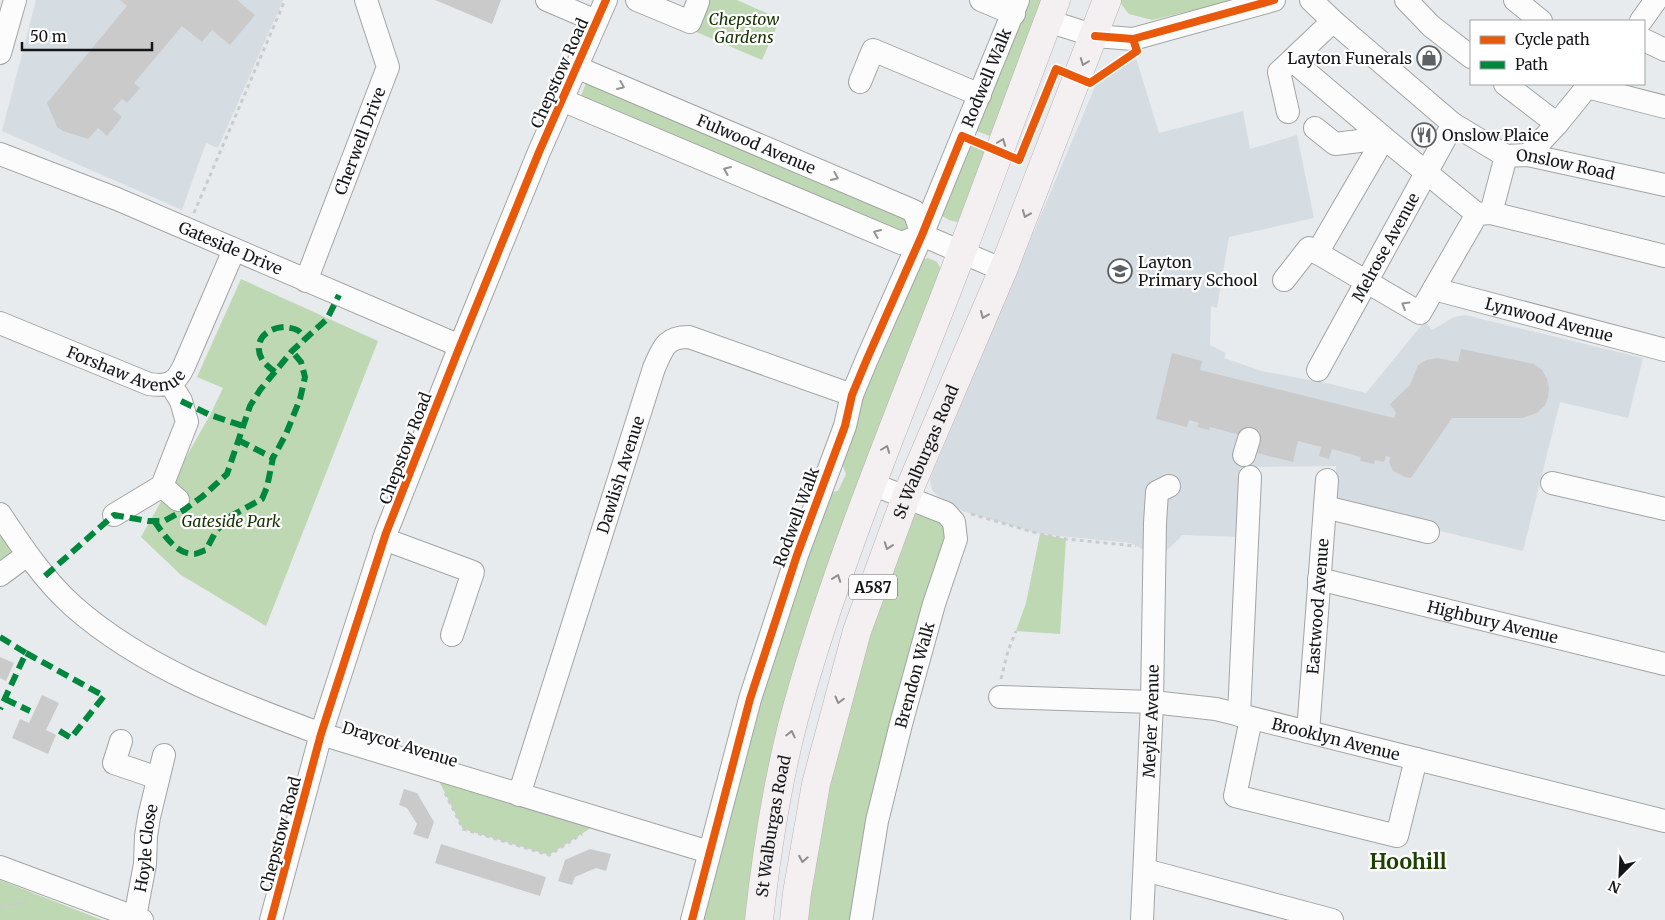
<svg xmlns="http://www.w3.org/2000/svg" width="1665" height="920" font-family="Merriweather,serif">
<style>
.built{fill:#d5dde3}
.green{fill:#bdd8b2}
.building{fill:#cacaca}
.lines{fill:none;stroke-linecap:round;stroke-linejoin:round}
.minor-casing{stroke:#a2a4a5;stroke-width:24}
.major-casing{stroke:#bbb3b4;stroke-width:29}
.path{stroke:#cacccc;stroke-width:3;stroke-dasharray:4 4;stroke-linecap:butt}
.minor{stroke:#fcfcfc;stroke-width:22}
.major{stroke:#f4eff0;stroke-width:28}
.quiet{stroke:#00873e;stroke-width:6;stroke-dasharray:12 6;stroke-linecap:butt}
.cycleway-casing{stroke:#fff;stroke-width:11}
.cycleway{stroke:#e8590c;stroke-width:8}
.oneway{stroke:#8f8d8f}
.oneway2{stroke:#949495}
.labels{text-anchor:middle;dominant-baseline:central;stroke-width:4.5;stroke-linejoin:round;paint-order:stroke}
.shield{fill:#fff;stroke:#5a5c5d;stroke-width:1}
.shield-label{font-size:15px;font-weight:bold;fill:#141618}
.park-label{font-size:16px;font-style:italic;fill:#153200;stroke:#fff}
.poi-label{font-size:16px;fill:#141618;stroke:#fff;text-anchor:start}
.street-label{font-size:16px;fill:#141618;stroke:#fff}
.district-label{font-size:21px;font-weight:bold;fill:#1d4100;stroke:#fff}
</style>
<rect width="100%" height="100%" fill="#e8ebed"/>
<!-- built -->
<g class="built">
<polygon points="36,0 283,0 218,148 206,143 182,210 2,131"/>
<polygon points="1136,58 1159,133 1243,111 1250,149 1297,135 1314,218 1229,237 1217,308 1211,306 1210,345 1226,353 1224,358 1262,371 1331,384 1366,393 1425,321 1432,330 1454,317 1465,315 1643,358 1628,418 1560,402 1523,551 1336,506 1336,466 1243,467 1241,537 1181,535 1180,538 1166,551 1144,550 1131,543 1040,534 962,511 937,496 932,490 930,479 1096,84"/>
</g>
<!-- green -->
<g class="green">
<polygon points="699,0 737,0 780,19 762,60 687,28"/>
<polygon points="1018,0 1056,0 1003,141 966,127"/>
<polygon points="1118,0 1236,0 1152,20 1129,14"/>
<polygon points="590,73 914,211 901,243 577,106"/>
<polygon points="962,136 999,151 961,223 949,220 931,209"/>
<polygon points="928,258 937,262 948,283 849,543 759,920 692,920 823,493 838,491 846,474 836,448 908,265"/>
<polygon points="241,279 378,341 266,626 181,575 141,537 210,415 223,388 197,377"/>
<polygon points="924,509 954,522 855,920 806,920 828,780 862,650 908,519"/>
<polygon points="0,530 16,554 0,566"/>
<polygon points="1040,534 1066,539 1060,634 1016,631 1026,603"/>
<polygon points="437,777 597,824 549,855 463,829"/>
<polygon points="0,880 102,920 0,920"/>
</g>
<!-- building -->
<g class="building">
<polygon points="120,0 237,0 255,15 230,45 212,30 202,42 182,26 134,83 140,88 127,103 122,99 113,109 122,117 107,136 98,128 88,139 63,131 57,127 47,103 127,6"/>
<polygon points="435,0 501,0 492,24"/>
<polygon points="1461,349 1534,364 1542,370 1547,379 1549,388 1548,397 1545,405 1537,413 1522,418 1452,418 1411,478 1405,477 1393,471 1389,462 1390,457 1386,456 1384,462 1375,460 1374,464 1360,461 1361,457 1332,449 1329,459 1319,456 1321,447 1298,441 1293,462 1253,452 1259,430 1246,427 1244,436 1210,427 1209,430 1197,427 1199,423 1189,420 1187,427 1156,419 1172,353 1202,361 1200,370 1394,418 1396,413 1390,404 1410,385 1418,365 1426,360 1437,358 1458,362"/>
<polygon points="0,657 14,663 6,681 0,678"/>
<polygon points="42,695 59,703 46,730 56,735 48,754 12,738 20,719 29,723"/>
<polygon points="404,789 417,793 434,822 428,839 413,834 417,824 407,808 399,805"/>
<polygon points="441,844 546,877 540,896 435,863"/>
<polygon points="590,849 611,854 606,871 596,868 575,877 572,885 558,881 565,860"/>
</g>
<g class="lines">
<!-- minor casing -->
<g class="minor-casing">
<g id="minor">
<polyline points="547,0 596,21"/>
<polyline points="637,0 690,22 698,2"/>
<polyline points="981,0 1014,14"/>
<path id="s1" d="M1311,0l22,21 120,103 53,32 22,-1 137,30"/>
<polyline points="1406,0 1431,26 1471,57"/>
<polyline points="1515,0 1541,21"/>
<polyline points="1048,21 1095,36 1133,39 1274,0"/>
<polyline points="1641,21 1656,0"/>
<polyline points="1644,40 1665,50"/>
<polyline points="0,53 15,0"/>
<path id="s2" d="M576,67l338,144 8,24"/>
<polyline points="860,82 873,50 980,95"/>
<polyline points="1505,84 1557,124"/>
<polyline points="1587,87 1665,107"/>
<polyline points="562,100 901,243 922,235 1003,270"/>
<polyline points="1288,112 1279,72 1292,60"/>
<polyline points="1315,128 1335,144 1384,138 1477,214"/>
<path id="s3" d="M0,154l117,45 343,147"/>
<polyline points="1528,155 1557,124 1587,87 1588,84"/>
<polyline points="1491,213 1665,256"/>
<polyline points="1317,253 1384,138 1292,60 1333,21"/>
<polyline points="1284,280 1309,248 1420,313 1477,214 1491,213 1506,156"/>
<path id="s4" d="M306,281l82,-214 -22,-67"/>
<path id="s5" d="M1434,289l231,61"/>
<path id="s6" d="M0,323l149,61c20,3 27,-1 35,-18l50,-116"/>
<path id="s7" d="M1318,370l135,-246"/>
<polyline points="1244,455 1249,439"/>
<polyline points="1552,483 1665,509"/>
<polyline points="162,486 178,500"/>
<polyline points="1325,507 1428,532"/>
<path d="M0,514c22,33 44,66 73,92 70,62 162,96 248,128l388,118"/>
<polyline points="114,515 162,486 187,422 181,401 170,383"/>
<polyline points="384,539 473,572 452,635"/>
<polyline points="0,575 27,555"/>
<path id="s8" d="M1319,579l346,85"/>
<path id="s9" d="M1000,697l152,5 64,7 449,112"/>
<polyline points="1239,715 1250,477"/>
<polyline points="1251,719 1235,796 1397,836 1416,759"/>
<path id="s10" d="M1308,732l19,-252"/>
<polyline points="121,741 114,763 158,778"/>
<path id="s11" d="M519,795l135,-427c9,-20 11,-31 35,-31l163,58"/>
<polyline points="0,867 142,920"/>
<polyline points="1145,870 1332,920"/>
<path id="s12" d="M135,917l10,-53 1,-28 3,-19 15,-62"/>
<polyline points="271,920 321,734 386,533 460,346 539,152 606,0"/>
<path id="s13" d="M692,920l58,-221 47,-144 48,-129 7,-31 15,-36 55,-124 96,-235"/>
<path id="s14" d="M861,920l16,-99 24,-97 33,-120 22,-65 -2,-17 -8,-9 -74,-29"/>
<path id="s15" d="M1142,920l10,-218 3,-179 2,-31 12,-6"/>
</g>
</g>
<!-- major casing -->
<g class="major-casing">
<g id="major">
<path id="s16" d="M759,920c8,-72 19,-145 39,-216 38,-136 92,-267 143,-398 40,-102 76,-204 115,-306"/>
<path id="s17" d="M794,920l3,-27 19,-109 41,-153 49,-134 97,-227 104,-270"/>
</g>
</g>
<!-- path -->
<g class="path">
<polyline points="712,14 737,24"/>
<circle cx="745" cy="30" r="10"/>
<polyline points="194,213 285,0"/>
<polyline points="971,514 1040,534 1066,539 1136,546"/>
<polyline points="1001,679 1008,651 1016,631"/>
<polyline points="445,793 463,829 549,855 582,834"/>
<polyline points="0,907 28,901 31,902"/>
</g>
<!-- minor -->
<use href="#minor" class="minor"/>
<!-- major -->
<use href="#major" class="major"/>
<!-- quiet -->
<g class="quiet">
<path d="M275,372c-4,-3 -9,-7 -12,-11 -12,-19 3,-34 23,-34 3,1 8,1 11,3 3,1 6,6 8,9"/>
<polyline points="181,401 210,415 243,426"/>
<polyline points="238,440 273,458"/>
<path d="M154,521c10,13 21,33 40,33 4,0 8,-3 12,-4l10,-19 15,-15 31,-17 5,-12 6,-29 13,-24 14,-35 5,-22 -4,-15 -9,-11"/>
<polyline points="45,576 114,515 148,521 164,521 184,510 203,496 227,474 250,406 260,390 292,351 327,319 339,295"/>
<polyline points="0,637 26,653 0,709"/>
<polyline points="26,653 104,696 71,738 58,730"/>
<polyline points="5,699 30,711"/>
</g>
<!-- cycleway casing -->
<g class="cycleway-casing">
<g id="cycleway">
<polyline points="1095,36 1133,39 1274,0"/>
<polyline points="271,920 321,734 386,533 460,346 539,152 606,0"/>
<polyline points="692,920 750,699 797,555 845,426 852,395 867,359 922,235 962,136 1019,160 1056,69 1090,83 1137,51 1133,39"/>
</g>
</g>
<!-- cycleway -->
<use href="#cycleway" class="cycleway"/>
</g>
<!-- one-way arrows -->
<defs><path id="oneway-chevron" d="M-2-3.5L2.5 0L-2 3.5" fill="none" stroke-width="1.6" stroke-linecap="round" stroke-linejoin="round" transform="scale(1.25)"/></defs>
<g class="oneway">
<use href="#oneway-chevron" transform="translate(1084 62) rotate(111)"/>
<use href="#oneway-chevron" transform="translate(1002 142) rotate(-69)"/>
<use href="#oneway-chevron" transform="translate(1026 214) rotate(112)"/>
<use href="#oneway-chevron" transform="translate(984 315) rotate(113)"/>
<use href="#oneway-chevron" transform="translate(886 449) rotate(-69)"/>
<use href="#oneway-chevron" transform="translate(888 546) rotate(110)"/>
<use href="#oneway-chevron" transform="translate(837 578) rotate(-70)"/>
<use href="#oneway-chevron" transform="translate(839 700) rotate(105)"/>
<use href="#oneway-chevron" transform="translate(791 734) rotate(-77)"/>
<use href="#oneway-chevron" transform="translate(803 859) rotate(100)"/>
</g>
<g class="oneway2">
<use href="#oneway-chevron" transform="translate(621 86) rotate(23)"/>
<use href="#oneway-chevron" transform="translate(727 170) rotate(-157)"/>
<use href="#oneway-chevron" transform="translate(835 177) rotate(23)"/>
<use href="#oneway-chevron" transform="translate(877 233) rotate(-157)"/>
<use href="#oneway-chevron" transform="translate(1405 305) rotate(-149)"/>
</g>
<!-- icons -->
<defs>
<g id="shop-ring" transform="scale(1.25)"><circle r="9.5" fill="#fff" stroke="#5e6163" stroke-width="1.5"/><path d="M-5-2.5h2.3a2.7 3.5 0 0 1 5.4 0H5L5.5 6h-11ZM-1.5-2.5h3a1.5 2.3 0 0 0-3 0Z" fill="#5e6163"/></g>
<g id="restaurant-ring" transform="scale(1.25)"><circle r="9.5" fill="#fff" stroke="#5e6163" stroke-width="1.5"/><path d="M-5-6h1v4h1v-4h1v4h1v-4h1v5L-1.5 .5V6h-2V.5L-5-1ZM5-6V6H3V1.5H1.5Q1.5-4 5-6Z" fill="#5e6163"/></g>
<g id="school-ring" transform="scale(1.25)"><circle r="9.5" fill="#fff" stroke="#5e6163" stroke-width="1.5"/><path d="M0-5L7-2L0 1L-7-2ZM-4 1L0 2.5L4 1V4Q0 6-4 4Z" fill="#5e6163"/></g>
</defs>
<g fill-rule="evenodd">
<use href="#shop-ring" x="1429" y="58"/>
<use href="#restaurant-ring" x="1424" y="135"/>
<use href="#school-ring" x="1120" y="271"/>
</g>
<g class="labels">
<!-- shield labels -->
<rect class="shield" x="849" y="574.5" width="48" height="25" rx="4"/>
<g class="shield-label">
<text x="873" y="587">A587</text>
</g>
<!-- park labels -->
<g class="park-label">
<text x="744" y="19">Chepstow<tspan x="744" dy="18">Gardens</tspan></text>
<text x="231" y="521">Gateside Park</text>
</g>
<!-- poi labels -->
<g class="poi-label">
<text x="1412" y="58" text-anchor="end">Layton Funerals</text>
<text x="1442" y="135">Onslow Plaice</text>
<text x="1138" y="262">Layton<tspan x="1138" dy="18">Primary School</tspan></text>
</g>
<!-- street labels -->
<g class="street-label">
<text transform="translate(559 73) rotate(-66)">Chepstow Road</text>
<text stroke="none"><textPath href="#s13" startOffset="894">Rodwell Walk</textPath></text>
<text stroke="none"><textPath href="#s4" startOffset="150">Cherwell Drive</textPath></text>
<text stroke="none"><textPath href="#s2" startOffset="196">Fulwood Avenue</textPath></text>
<text stroke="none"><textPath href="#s1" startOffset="311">Onslow Road</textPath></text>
<text stroke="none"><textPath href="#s7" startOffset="140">Melrose Avenue</textPath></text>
<text stroke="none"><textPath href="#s3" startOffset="249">Gateside Drive</textPath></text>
<text stroke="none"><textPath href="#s5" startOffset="119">Lynwood Avenue</textPath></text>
<text stroke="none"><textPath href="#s6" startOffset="136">Forshaw Avenue</textPath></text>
<text transform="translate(405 448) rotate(-69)">Chepstow Road</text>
<text stroke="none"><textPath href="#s17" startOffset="488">St Walburgas Road</textPath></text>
<text stroke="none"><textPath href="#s11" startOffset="336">Dawlish Avenue</textPath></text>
<text transform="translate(796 517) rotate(-70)">Rodwell Walk</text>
<text stroke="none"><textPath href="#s10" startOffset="126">Eastwood Avenue</textPath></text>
<text stroke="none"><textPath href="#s8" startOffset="179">Highbury Avenue</textPath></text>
<text stroke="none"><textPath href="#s14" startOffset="251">Brendon Walk</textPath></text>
<text stroke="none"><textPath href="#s15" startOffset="199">Meyler Avenue</textPath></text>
<text stroke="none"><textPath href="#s9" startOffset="340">Brooklyn Avenue</textPath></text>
<text transform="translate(400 744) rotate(17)">Draycot Avenue</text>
<text stroke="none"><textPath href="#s16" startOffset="95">St Walburgas Road</textPath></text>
<text transform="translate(280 834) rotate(-75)">Chepstow Road</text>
<text stroke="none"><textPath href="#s12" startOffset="70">Hoyle Close</textPath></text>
</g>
<!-- district labels -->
<g class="district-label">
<text x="1408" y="861">Hoohill</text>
</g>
</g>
<!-- legend -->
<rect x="1470" y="20" width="175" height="65" fill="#ffffff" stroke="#a1a2a3"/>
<rect x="1480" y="36" width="25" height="8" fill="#e8590c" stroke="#a1a2a3"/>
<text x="1515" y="45" font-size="15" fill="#141618">Cycle path</text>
<rect x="1480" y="61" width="25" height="8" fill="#00873e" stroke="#a1a2a3"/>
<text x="1515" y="70" font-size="15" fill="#141618">Path</text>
<!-- north arrow -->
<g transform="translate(1620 875) rotate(204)" stroke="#ffffff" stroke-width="4" paint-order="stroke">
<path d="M0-4L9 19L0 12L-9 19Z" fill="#141618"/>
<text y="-8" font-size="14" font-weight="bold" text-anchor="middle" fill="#141618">N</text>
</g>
<!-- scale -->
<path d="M22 42v8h130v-8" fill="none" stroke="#141618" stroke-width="2.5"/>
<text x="30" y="42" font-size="15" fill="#141618" stroke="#ffffff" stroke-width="4" paint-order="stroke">50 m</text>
</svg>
